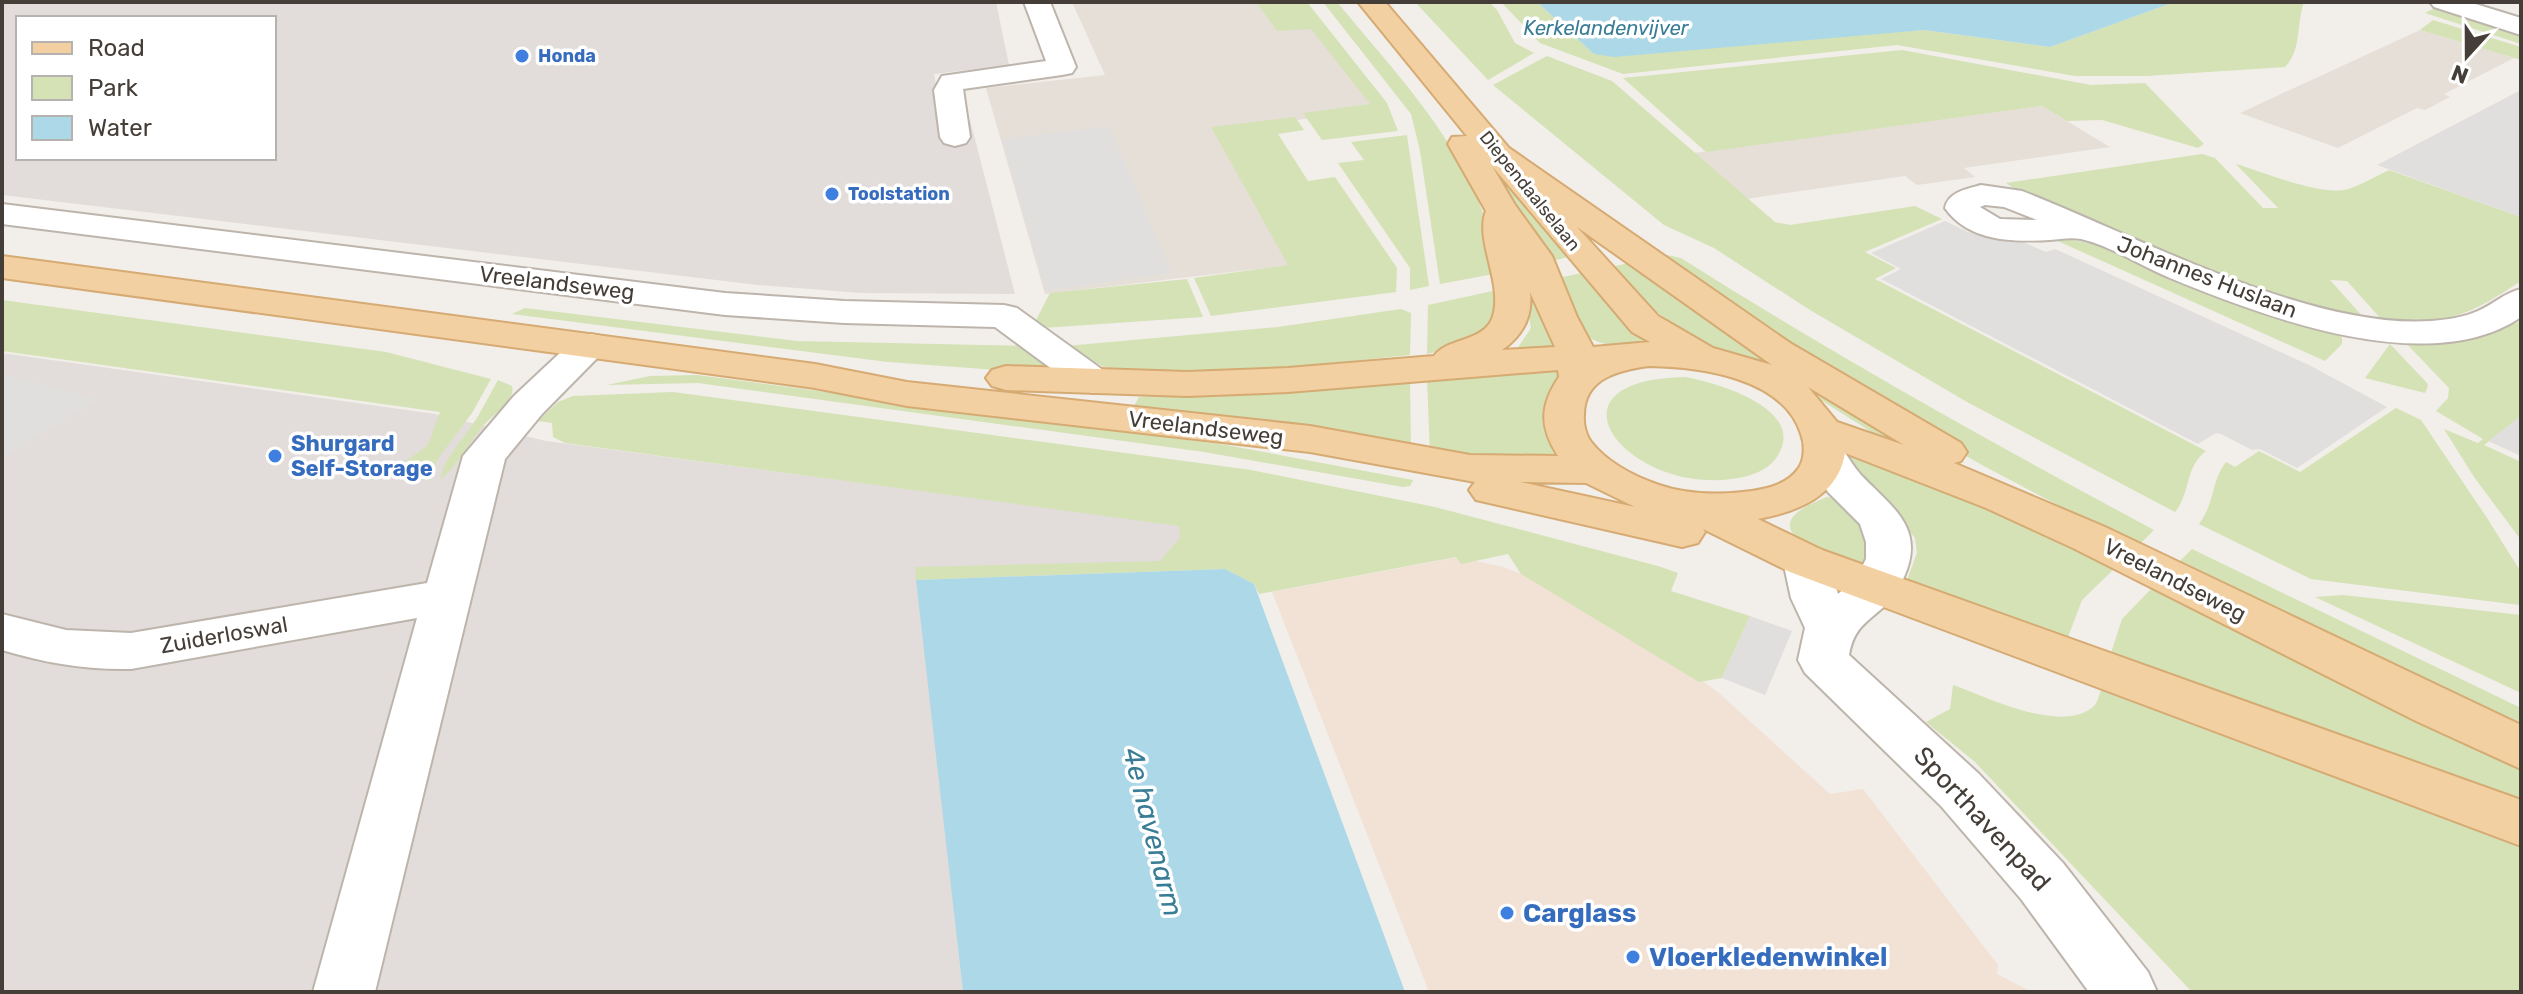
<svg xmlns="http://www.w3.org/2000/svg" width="2523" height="994" font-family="Rubik,sans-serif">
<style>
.residential{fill:#e6dfd8}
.commercial{fill:#f2e2d6}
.industrial{fill:#e2ddda;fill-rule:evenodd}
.green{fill:#d4e2b6}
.parking{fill:#e1dfdd}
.water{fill:#acd8e8}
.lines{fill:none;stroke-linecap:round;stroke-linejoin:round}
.minor-casing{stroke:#bdb5ac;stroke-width:4}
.tertiary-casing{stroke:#bdb5ac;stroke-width:4}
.primary-casing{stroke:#d6aa73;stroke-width:4}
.minor{fill:#fff;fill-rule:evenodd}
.tertiary{fill:#fff;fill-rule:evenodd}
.primary{fill:#f3d0a1;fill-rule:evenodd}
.shop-dot{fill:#3f7fe0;stroke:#fff;stroke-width:3}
.labels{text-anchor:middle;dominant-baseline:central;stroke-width:7;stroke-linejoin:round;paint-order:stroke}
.far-shop-label{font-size:18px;font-weight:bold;fill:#366cbe;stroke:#fff;text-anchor:start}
.far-street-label{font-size:18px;fill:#453e38;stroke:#fff}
.far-water-label{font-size:20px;font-style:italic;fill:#397c96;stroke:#fff}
.street-label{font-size:22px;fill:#453e38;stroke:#fff}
.shop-label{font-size:22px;font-weight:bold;fill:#366cbe;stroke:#fff;text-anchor:start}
.near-street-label{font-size:26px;fill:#453e38;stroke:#fff}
.near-shop-label{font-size:26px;font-weight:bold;fill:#366cbe;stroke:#fff;text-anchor:start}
.near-water-label{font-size:28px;font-style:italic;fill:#397c96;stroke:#fff}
</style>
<rect width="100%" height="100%" fill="#f2eee9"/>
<!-- residential -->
<g class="residential">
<polygon points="1072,2 1265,2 1311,26 1377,110 1224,129 1299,264 1045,294 986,88 1105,75"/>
<polygon points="2420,30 2514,58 2444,94 2450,97 2425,110 2417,108 2338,148 2240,113"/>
<polygon points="2042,106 2110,147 1964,168 1975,177 1917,185 1905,176 1746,199 1694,153"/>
</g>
<!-- commercial -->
<polygon class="commercial" points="1458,557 1503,567 1578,595 1657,646 1720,694 1830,794 1863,789 1998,965 1997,974 2032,992 1429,992 1272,592"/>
<!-- industrial -->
<g class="industrial">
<path d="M2,2h994l13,63 -75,9 9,49 27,-3 45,174 -154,-1 -103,-8 -756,-90zM18,18h256v140h-256z"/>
<polygon points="2,353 435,414 546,441 1231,532 1241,560 917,572 963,992 2,992"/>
</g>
<!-- green -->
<g class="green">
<polygon points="1256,2 1307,2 1387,103 1398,131 1322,140 1303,113 1370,104 1311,29 1277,31"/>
<path d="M1323,2h14c54,66 117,130 146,211 7,19 11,40 16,60l-59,11 -20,-133 -9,-37z"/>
<polygon points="1415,2 1489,2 1497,10 1515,43 1534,53 1488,80"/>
<path d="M1501,2h36l57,52 330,-24 126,17 119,-43 135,-2c-8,22 -2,48 -19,65l-138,9h-72l-178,-31 -274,29 -83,-31z"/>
<polygon points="2437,7 2521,34 2521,44 2425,13"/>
<polygon points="2433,20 2521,47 2521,60 2420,30"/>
<polygon points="1902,50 2091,85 2145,83 2204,144 2198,148 2102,120 2067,121 2042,106 1706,152 1623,78"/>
<path d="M1547,56l65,25 163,141 15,3 125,-19 27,13 -77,33 31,16 -21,11 331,172c-21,15 -15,42 -31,61l-208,-110 -157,-92 -96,-62 -50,-23 -171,-140z"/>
<polygon points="1295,117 1304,130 1278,134 1308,181 1335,177 1397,268 1396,292 1211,316 1194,278 1288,265 1211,127"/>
<polygon points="1407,135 1429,286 1410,290 1410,268 1338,163 1364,160 1351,142"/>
<path d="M2202,154l13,4 48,50h15l-42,-44c28,8 85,33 112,25 14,-4 28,-13 41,-19l132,47v64c-56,37 -71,42 -139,39l-35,-39 -17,-1 34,38c-117,-20 -228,-77 -338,-121l-20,-14z"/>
<polygon points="1504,178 1572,256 1548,262 1540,240 1502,182"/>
<path d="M2051,238c62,1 148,49 209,72 27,11 56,13 82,27v7l-17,17z"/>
<path d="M1667,255l14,3c154,98 313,186 473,272l-17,17 -155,-82 -123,-70 -207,-136z"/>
<polygon points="1635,262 1934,455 1881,438 1767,366 1718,349 1688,333 1637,299 1605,268"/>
<path d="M1587,272l60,72c-67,8 -66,-13 -94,-65z"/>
<polygon points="1187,279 1203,317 1057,327 1037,328 1035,322 1050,293"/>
<polygon points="1533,285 1560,347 1525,352 1517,349 1531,328 1524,286"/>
<polygon points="1502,289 1492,327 1458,346 1427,354 1428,305"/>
<polygon points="2,300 386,352 491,379 472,413 437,460 429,481 394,470 428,445 440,412 2,351"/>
<polygon points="525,308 797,341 1024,346 1058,367 1038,373 888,362 512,314"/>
<polygon points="1401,309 1411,313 1410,355 1293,367 1142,373 1104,367 1066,346 1278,327"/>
<polygon points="2521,321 2521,417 2484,445 2521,462 2521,540 2474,477 2444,429 2478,443 2483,439 2436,411 2448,398 2449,388 2403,340 2478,337"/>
<polygon points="2390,344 2427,383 2428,386 2425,393 2365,378"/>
<path d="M1555,369l5,8c-23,32 -10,48 3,80l-133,-2 -3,-77z"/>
<polygon points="697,375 1226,445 1413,480 1410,486 1403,487 1204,452 698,383 607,385 650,376"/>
<path d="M1685,377c29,5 122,31 93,78 -9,16 -29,22 -47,24 -104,14 -195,-99 -46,-102z"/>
<path d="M498,380l14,6c4,15 -19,28 -28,39 -13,14 -29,46 -44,54l5,-16 32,-45z"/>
<polygon points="1410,380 1411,451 1134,406 1139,397 1291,391"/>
<polygon points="673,392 1251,470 1435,507 1658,566 1678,573 1671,591 1750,616 1722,678 1699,682 1521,574 1508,554 1461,564 1456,557 1259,594 1254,584 1225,569 916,580 915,567 1160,561 1180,538 1179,526 565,443 553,437 552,423 538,421 558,402 573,396"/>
<path d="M2396,408l25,12 66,98 34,54 -2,33 -208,-26 -112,-55c16,-21 12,-43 27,-62l9,5 24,-16 41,21z"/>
<polygon points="1849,452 1891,462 2116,567 2082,600 2067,640 1906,583 1917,553 1915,538 1848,457"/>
<path d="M1827,497c21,3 41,31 40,52 0,6 -3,13 -4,19 -16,-6 -99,-29 -65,-56 8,-7 20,-11 29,-15z"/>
<polygon points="2192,549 2521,708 2521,732 2175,566"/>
<polygon points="2153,587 2521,768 2521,803 2110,656 2122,619"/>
<polygon points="2343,595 2521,615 2521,693 2315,597"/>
<path d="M1953,685c34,12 111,51 142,20 3,-4 5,-13 7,-17l419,155v149h-329l-217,-230 -49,-40 24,-13z"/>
</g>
<!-- parking -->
<g class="parking">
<polygon points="2521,90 2521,217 2377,165"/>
<polygon points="1109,126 1172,273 1046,291 1002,139"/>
<polygon points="1945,221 1968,232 2023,242 2046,252 2055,249 2311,366 2387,407 2297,468 2260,449 2252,450 2221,434 2216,433 2198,444 1881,279 1901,269 1871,253"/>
<polygon points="2,374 98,400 2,457"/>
<polygon points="2521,416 2521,456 2488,441"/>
<polygon points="1750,616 1792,631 1765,695 1722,678"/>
</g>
<!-- water -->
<g class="water">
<polygon points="1537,2 2197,2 2169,4 2050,47 1924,30 1614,57 1594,54"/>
<polygon points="1225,569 1254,584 1405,992 963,992 916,580"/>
</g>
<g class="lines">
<!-- minor casing -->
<g class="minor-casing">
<g id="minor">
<polygon points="1024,2 1050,2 1076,67 1072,73 1062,75 963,89 970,137 966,143 955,146 944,143 940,137 934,90 942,76 1046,61"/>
<path d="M1981,185l41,6c116,45 285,138 409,130 14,-1 34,-4 47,-10 16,-7 26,-18 43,-22v28c-92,63 -259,-1 -351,-39 -29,-12 -59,-32 -89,-39 -9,-2 -21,0 -31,1 -37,2 -81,2 -105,-32 3,-16 22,-19 36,-23zM1985,205l19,2 33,13 -37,-1 -20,-12z"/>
<polygon points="2,204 725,293 844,301 1004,305 1017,308 1107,373 1113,381 1107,389 1093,393 1079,389 995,327 844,323 725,315 2,224"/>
<path d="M591,334l14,3 5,8 -68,69 -37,45 -130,533h-62l104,-374 -286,51c-45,1 -86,-6 -129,-19v-36l64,16 65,3 296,-50 36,-127 51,-60 63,-59z"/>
<path d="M1825,441l15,4c7,10 13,21 21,30 31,32 65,53 43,102 -5,10 -9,19 -16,26 -20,19 -34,23 -39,52l130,119 84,89 85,109 9,20h-68l-68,-93 -80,-93 -136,-133 -7,-13 7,-32 -14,-30 -8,-37 7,-11 16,-5 16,5 7,11 9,33 18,-16 10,-19v-17l-6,-18 -32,-32 -24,-38 6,-9z"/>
</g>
</g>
<!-- tertiary casing -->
<g class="tertiary-casing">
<polygon id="tertiary" points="2430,2 2469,2 2521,18 2521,35 2434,7"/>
</g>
<!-- primary casing -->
<g class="primary-casing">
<path id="primary" d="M1358,2h27l124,146 281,195 171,100 6,9 -6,9 -7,2 151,64 416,198v44l-105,-48 -343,-173 -87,-40 -141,-55c-7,44 -49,59 -87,66l64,31 699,250v46l-731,-274 -87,-43 2,3 -7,11 -16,4 -206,-47 -7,-10 6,-8 -165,-30 -403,-46 -92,-18 -813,-110v-22l813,108 92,18 403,44 160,29 88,1c-19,-29 -18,-51 1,-79l-1,-7 -270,22 -101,4 -181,-6 -14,-4 -6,-8 6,-8 14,-4 181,6 101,-4 146,-12c13,-18 48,-14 58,-37 13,-33 -18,-78 -6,-108l-38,-67 4,-7 15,-1zM1492,166l140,166 18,10 -57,5 -16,-30 -25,-61 -37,-51zM1577,227l195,138 -59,-17 -55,-32zM1530,292l25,55 -53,3c20,-14 31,-33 28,-58zM1649,366c50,1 134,11 152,68 4,10 4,26 -3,35 -12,17 -36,21 -55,23 -27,3 -58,2 -84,-7 -23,-8 -51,-22 -67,-42 -6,-7 -9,-19 -8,-28 0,-37 35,-45 65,-49zM1808,387l96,58 -67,-23zM1520,482l66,1 49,24z"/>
</g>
<!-- minor -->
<use href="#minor" class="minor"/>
<!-- tertiary -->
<use href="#tertiary" class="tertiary"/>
<!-- primary -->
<use href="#primary" class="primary"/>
</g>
<!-- markers -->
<g class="shop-dot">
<circle cx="522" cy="56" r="8"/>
<circle cx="832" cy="194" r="8"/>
<circle cx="275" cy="456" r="8"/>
<circle cx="1507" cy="913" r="8"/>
<circle cx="1633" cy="957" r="8"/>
</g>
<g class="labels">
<!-- far-shop labels -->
<g class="far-shop-label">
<text x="538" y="56">Honda</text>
<text x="848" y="194">Toolstation</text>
</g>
<!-- far-street labels -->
<g class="far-street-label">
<text transform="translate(1530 191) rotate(51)">Diependaalselaan</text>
</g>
<!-- far-water labels -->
<g class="far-water-label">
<text x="1606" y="28">Kerkelandenvijver</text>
</g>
<!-- street labels -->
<g class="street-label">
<text transform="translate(2207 277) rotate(21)">Johannes Huslaan</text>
<text transform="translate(557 283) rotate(7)">Vreelandseweg</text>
<text transform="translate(1206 428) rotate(7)">Vreelandseweg</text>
<text transform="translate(2175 580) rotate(27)">Vreelandseweg</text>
<text transform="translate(224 635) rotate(-10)">Zuiderloswal</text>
</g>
<!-- shop labels -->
<g class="shop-label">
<text x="291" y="443">Shurgard<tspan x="291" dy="25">Self-Storage</tspan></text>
</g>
<!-- near-street labels -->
<g class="near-street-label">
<text transform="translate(1982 819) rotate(47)">Sporthavenpad</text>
</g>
<!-- near-shop labels -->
<g class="near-shop-label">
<text x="1523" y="913">Carglass</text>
<text x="1649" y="957">Vloerkledenwinkel</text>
</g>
<!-- near-water labels -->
<g class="near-water-label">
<text transform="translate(1153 832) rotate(76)">4e havenarm</text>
</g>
</g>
<!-- border -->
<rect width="2523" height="994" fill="none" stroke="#453e38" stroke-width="8"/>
<!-- legend -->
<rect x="16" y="16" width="260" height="144" fill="#ffffff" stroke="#b5b2af" stroke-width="2"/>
<rect x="32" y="42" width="40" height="12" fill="#f3d0a1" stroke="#b5b2af" stroke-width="2"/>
<text x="88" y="56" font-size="24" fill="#453e38">Road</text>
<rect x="32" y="76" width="40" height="24" fill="#d4e2b6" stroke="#b5b2af" stroke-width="2"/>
<text x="88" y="96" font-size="24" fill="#453e38">Park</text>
<rect x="32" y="116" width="40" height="24" fill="#acd8e8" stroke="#b5b2af" stroke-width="2"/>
<text x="88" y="136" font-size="24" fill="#453e38">Water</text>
<!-- north arrow -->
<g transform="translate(2467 56) rotate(201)" stroke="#ffffff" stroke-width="6" paint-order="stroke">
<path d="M0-6L14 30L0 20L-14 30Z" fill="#453e38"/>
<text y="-12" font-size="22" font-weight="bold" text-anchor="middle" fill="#453e38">N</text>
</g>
</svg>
